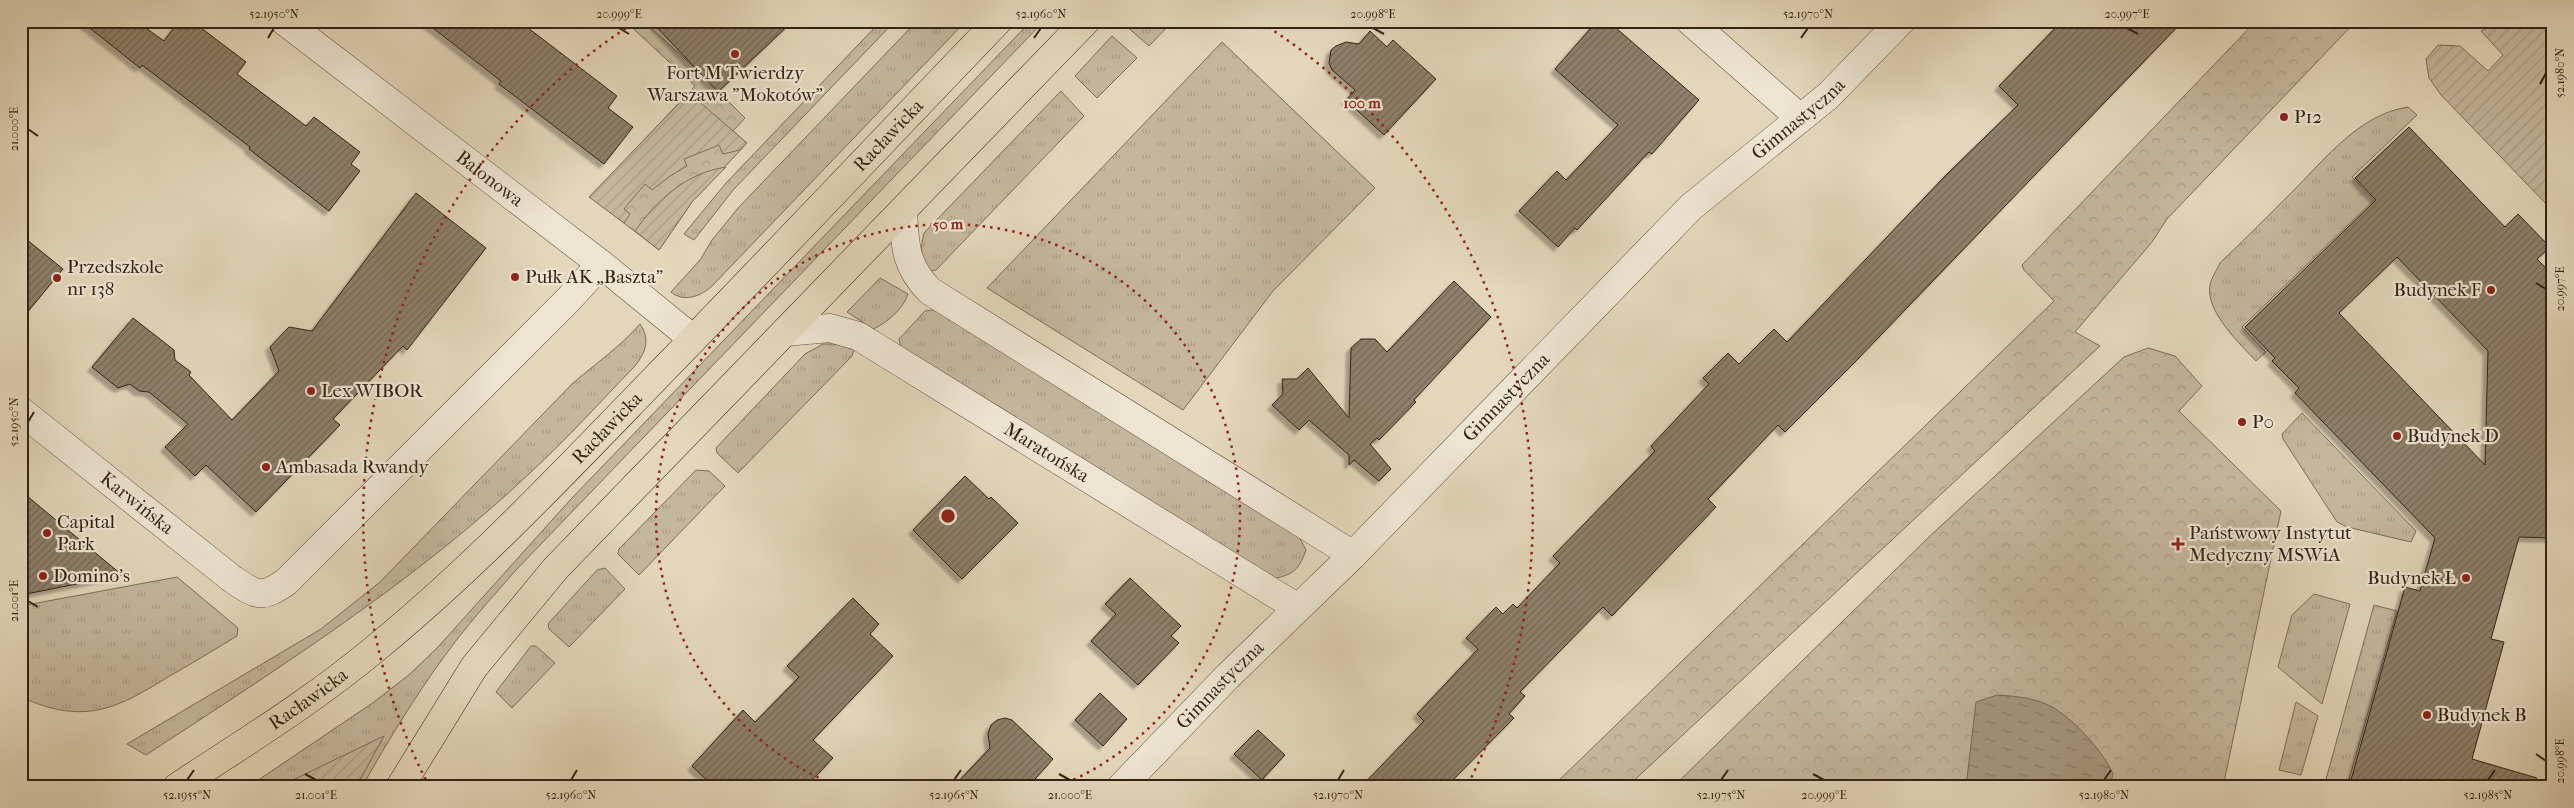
<svg xmlns="http://www.w3.org/2000/svg" width="2574" height="808" font-family="'IM FELL French Canon',serif">
<style>
.grass{fill:url(#grass-tufts);stroke:#7c6c59}
.forest{fill:url(#forest-crowns);stroke:#7c6c59}
.garden{fill:url(#garden-furrows);stroke:#7c6c59}
.water{fill:url(#water-ripples);stroke:#786956}
.building{fill:url(#building-hatch);stroke:#322214;fill-rule:evenodd;filter:url(#shadow)}
.lines{fill:none;stroke-linecap:round;stroke-linejoin:round}
.minor-casing{stroke:#5e4f3e;stroke-width:29}
.major-casing{stroke:#322214;stroke-width:29}
.minor{stroke:#ede4d2;stroke-width:28}
.major{stroke:#e3d6ba;stroke-width:28}
.ticks{fill:none;stroke:#322214;stroke-width:2}
.ring{fill:none;stroke:#8f2418;stroke-width:2.5;stroke-dasharray:2.5 5}
.poi-dot{fill:#8f2418;stroke:#ede4d2;stroke-width:2}
.labels{text-anchor:middle;dominant-baseline:central;stroke-width:4.5;stroke-linejoin:round;paint-order:stroke}
.poi-label{font-size:19px;fill:#322214;stroke:#ede4d2;text-anchor:start}
.street-label{font-size:19px;fill:#322214;stroke:#ede4d2}
.centre{fill:#8f2418;stroke:#ede4d2;stroke-width:2.5}
.ring-label{font-size:15px;text-anchor:middle;font-weight:bold;fill:#8f2418;stroke:#ede4d2;stroke-width:4.5;stroke-linejoin:round;paint-order:stroke}
.neatline{fill:none;stroke:#322214;stroke-width:2}
.ticks-label{font-size:12px;text-anchor:middle;fill:#322214}
</style>
<defs>
<pattern id="grass-tufts" width="24" height="20" patternUnits="userSpaceOnUse" patternTransform="scale(1.25)"><rect width="24" height="20" fill="#c5b79e"/><path d="M3 7l-1-3M5 7V3M7 7l1-3M15 17l-1-3M17 17v-4M19 17l1-3" fill="none" stroke="#aa9d87"/></pattern>
<pattern id="forest-crowns" width="20" height="18" patternUnits="userSpaceOnUse" patternTransform="scale(1.25)"><rect width="20" height="18" fill="#c5b79e"/><path d="M2 6a3 3 0 1 1 6 0M12 15a3 3 0 1 1 6 0" fill="none" stroke="#aa9d87"/></pattern>
<pattern id="garden-furrows" width="10" height="10" patternUnits="userSpaceOnUse" patternTransform="scale(1.25)"><rect width="10" height="10" fill="#c5b79e"/><path d="M-1 1l2-2M0 10L10 0M9 11l2-2" fill="none" stroke="#aa9d87"/></pattern>
<pattern id="water-ripples" width="26" height="14" patternUnits="userSpaceOnUse" patternTransform="scale(1.25)"><rect width="26" height="14" fill="#a79982"/><path d="M2 4q2-2 4 0t4 0M15 11q2-2 4 0t4 0" fill="none" stroke="#897c69"/></pattern>
<pattern id="building-hatch" width="6" height="6" patternUnits="userSpaceOnUse" patternTransform="scale(1.25)"><rect width="6" height="6" fill="#8e806a"/><path d="M-1 1l2-2M0 6l6-6M5 7l2-2" fill="none" stroke="#756856"/></pattern>
<filter id="shadow"><feDropShadow dx="-4.5" dy="4.5" stdDeviation="1" flood-color="#0004"/></filter>
</defs>
<rect width="100%" height="100%" fill="#e3d6ba"/>
<filter id="stains"><feTurbulence type="fractalNoise" baseFrequency=".004" numOctaves="4"/><feColorMatrix values="0 0 0 0 .2 0 0 0 0 .09 0 0 0 0 .02 0 0 0 .5 -.17"/></filter>
<radialGradient id="worn" r=".72"><stop offset=".6" stop-color="#630" stop-opacity="0"/><stop offset="1" stop-color="#630" stop-opacity=".3"/></radialGradient>
<!-- grass -->
<g class="grass">
<polygon points="881,21 895,21 734,189 694,240 684,234 726,183"/>
<path d="M917,21h49l-254,265c-11,10 -28,17 -41,6l29,-32 12,-20 27,-33z"/>
<path d="M1031,21h13l-528,549c-20,23 -40,45 -58,68 -36,47 -67,97 -96,149h-6l27,-50 -102,50h-33l126,-85 36,-28 28,-27 133,-148z"/>
<polygon points="1129,21 1173,21 1149,46 1125,25"/>
<polygon points="1112,36 1137,58 1097,98 1075,76"/>
<polygon points="1222,42 1375,188 1273,291 1183,410 987,288"/>
<path d="M1061,91l23,25 -148,154 -9,1c-6,-14 -7,-23 -3,-38z"/>
<path d="M2408,107l9,8 -65,62 22,23 -132,127 24,25 -10,9c-16,-17 -51,-50 -46,-76 1,-7 7,-15 10,-22 25,-24 49,-48 73,-72 33,-33 67,-77 115,-84z"/>
<path d="M880,278l28,16c-4,14 -22,30 -35,35l-26,-17z"/>
<path d="M939,309l358,224 9,17c-8,23 -15,25 -38,30l-367,-231 -2,-10 26,-28z"/>
<path d="M640,324c11,16 5,29 -5,42 -35,36 -68,73 -104,106 -115,109 -252,196 -385,283l-19,-11 194,-115 59,-47 192,-198c23,-20 48,-37 68,-60z"/>
<polygon points="823,344 838,344 854,350 852,356 738,473 717,453 716,448 805,354"/>
<polygon points="2302,413 2416,531 2411,542 2347,527 2337,522 2283,439 2282,434"/>
<polygon points="696,470 709,471 725,486 639,575 618,554 619,549"/>
<polygon points="605,568 625,589 569,647 549,629 548,624 597,570"/>
<path d="M177,577l61,51 -1,8c-23,14 -46,28 -69,41 -53,33 -85,48 -147,20v-91z"/>
<polygon points="2314,594 2350,604 2322,704 2278,667 2292,615"/>
<polygon points="2374,605 2397,611 2347,787 2325,783"/>
<polygon points="531,646 536,646 555,663 512,708 496,692"/>
<polygon points="2296,702 2318,716 2301,775 2279,770"/>
</g>
<!-- forest -->
<g class="forest">
<polygon points="625,21 643,21 693,66 745,118 733,131 747,143 692,202 659,250 590,197 695,86"/>
<polygon points="2256,21 2356,21 2167,219 2152,242 2075,332 2100,346 1627,787 1552,787 2054,301 2024,270 2022,265"/>
<polygon points="2148,348 2175,356 2202,386 2179,411 2281,511 2223,787 1673,787 1930,536 2124,357"/>
</g>
<!-- garden -->
<g class="garden">
<polygon points="2502,21 2553,21 2553,211 2441,95 2429,78 2426,59 2438,45 2460,46 2488,71 2503,55 2481,31"/>
<polygon points="689,93 747,143 740,150 723,154 719,145 684,159 687,166 670,176 652,190 645,184 624,209 630,214 624,223 589,197"/>
<path d="M726,167l-34,35 -33,48 -24,-19c22,-31 51,-58 91,-64z"/>
<polygon points="384,736 356,787 281,787 295,779"/>
</g>
<!-- water -->
<path class="water" d="M1997,695c19,1 40,3 57,13 21,13 49,43 59,66l-3,13h-144l10,-85z"/>
<!-- building -->
<g class="building">
<polygon points="81,21 136,21 164,41 179,21 192,21 246,62 237,74 306,126 314,117 360,152 351,164 360,171 329,211 249,149 250,147 142,65 140,68"/>
<polygon points="424,21 519,21 617,96 608,108 633,127 604,164 499,84 501,81"/>
<polygon points="651,21 793,21 718,92"/>
<polygon points="1597,21 1608,21 1699,100 1652,154 1649,152 1577,230 1575,228 1558,247 1519,211 1557,171 1566,180 1618,125 1555,69"/>
<polygon points="2062,21 2183,21 1855,362 1785,432 1778,425 1708,499 1716,507 1612,616 1603,607 1520,692 1525,696 1509,714 1514,718 1446,787 1361,787 1424,721 1417,714 1478,649 1466,638 1496,607 1503,614 1513,604 1517,608 1560,563 1553,556 1655,451 1651,446 1709,384 1703,378 1728,353 1739,364 1774,329 1787,342 1947,174 2018,105 1999,86"/>
<polygon points="1370,31 1387,47 1393,40 1436,79 1384,135 1346,100 1355,90 1332,70 1329,63 1331,50 1336,46 1346,42 1359,44"/>
<path d="M2409,127l96,100 13,-13 32,33 -13,12 16,16v263l-34,-1 -28,102 13,3 -32,117 65,19 -2,9h-186l56,-200 15,4 15,-53 -140,-145 4,-5 -27,-27 3,-3 -30,-31 131,-127 -21,-22zM2397,257l91,94 -3,114 -146,-152z"/>
<polygon points="416,193 486,248 407,350 403,346 333,419 340,425 256,512 206,465 195,476 165,447 188,424 149,392 139,391 130,384 118,388 92,367 133,318 174,350 175,360 191,372 189,375 232,420 279,371 270,347 289,327 312,331"/>
<polygon points="21,235 63,269 21,320"/>
<polygon points="1454,281 1491,317 1414,400 1416,402 1379,440 1377,438 1370,444 1391,469 1379,481 1354,460 1349,465 1349,455 1309,420 1299,430 1272,405 1283,394 1282,379 1297,379 1308,368 1349,418 1351,348 1361,339 1375,339 1387,352"/>
<polygon points="965,476 989,499 991,497 1018,523 962,579 913,530"/>
<polygon points="21,491 122,575 21,595"/>
<polygon points="1130,578 1181,626 1171,636 1179,643 1138,685 1091,641 1116,614 1105,604"/>
<polygon points="853,598 879,624 870,634 893,656 813,740 833,758 806,787 714,787 692,766 743,710 755,722 799,677 787,666"/>
<polygon points="1100,693 1127,719 1103,746 1075,720"/>
<polygon points="1005,718 1012,720 1053,759 1028,787 953,787 990,748 988,734 991,725 997,720"/>
<polygon points="1258,730 1285,755 1262,780 1234,754"/>
</g>
<g class="lines">
<!-- minor casing -->
<g class="minor-casing">
<g id="minor">
<path id="s1" d="M284,21l317,243 92,75"/>
<polyline points="1690,21 1800,118"/>
<path d="M903,210c2,34 1,55 27,81l423,264"/>
<path id="s2" d="M785,332l45,-4 28,8 440,272"/>
<path id="s3" d="M21,411l210,167c25,17 29,22 55,4l282,-282 33,-36"/>
<path id="s4" d="M1121,787l107,-111 125,-121 338,-348 137,-111 73,-75"/>
</g>
</g>
<!-- major casing -->
<g class="major-casing">
<g id="major">
<path id="s5" d="M177,787c67,-44 137,-87 199,-139 95,-78 180,-167 265,-255 120,-123 238,-248 357,-372"/>
<polyline points="400,787 474,667 556,568 1086,21"/>
</g>
</g>
<!-- minor -->
<use href="#minor" class="minor"/>
<!-- major -->
<use href="#major" class="major"/>
</g>
<!-- ticks -->
<path class="ticks" d="M619,28l10,6M1373,28l11,6M2127,28l11,6M268,38l6,-10M1034,38l7,-10M1801,38l7,-10M2540,84l6,-11M28,129l10,7M2536,283l10,6M28,422l6,-10M28,601l10,6M2536,754l10,7M305,774l11,6M1059,774l11,6M1813,774l11,6M187,780l7,-10M571,780l6,-10M954,780l7,-10M1338,780l6,-10M1721,780l7,-10M2104,780l7,-10M2488,780l7,-10"/>
<!-- distance rings -->
<g class="ring">
<path d="M839 787A292 292 0 1 1 1057 787"/>
<path d="M429 786A585 585 0 0 1 634 23M1262 23A585 585 0 0 1 1467 786"/>
</g>
<!-- markers -->
<g class="poi-dot">
<circle cx="735" cy="54" r="5"/>
<circle cx="2284" cy="117" r="5"/>
<circle cx="515" cy="277" r="5"/>
<circle cx="57" cy="278" r="5"/>
<circle cx="2491" cy="290" r="5"/>
<circle cx="311" cy="391" r="5"/>
<circle cx="2242" cy="422" r="5"/>
<circle cx="2397" cy="436" r="5"/>
<circle cx="266" cy="467" r="5"/>
<circle cx="47" cy="533" r="5"/>
<path d="M2175.5 536.5h5v5h5v5h-5v5h-5v-5h-5v-5h5z"/>
<circle cx="43" cy="576" r="5"/>
<circle cx="2466" cy="578" r="5"/>
<circle cx="2427" cy="715" r="5"/>
</g>
<g class="labels">
<!-- poi labels -->
<g class="poi-label">
<text x="735" y="73" text-anchor="middle">Fort M Twierdzy<tspan x="735" dy="22">Warszawa "Mokotów"</tspan></text>
<text x="2294" y="117">P12</text>
<text x="67" y="267">Przedszkole<tspan x="67" dy="22">nr 138</tspan></text>
<text x="525" y="277">Pułk AK „Baszta”</text>
<text x="2481" y="290" text-anchor="end">Budynek F</text>
<text x="321" y="391">Lex WIBOR</text>
<text x="2252" y="422">P0</text>
<text x="2407" y="436">Budynek D</text>
<text x="276" y="467">Ambasada Rwandy</text>
<text x="57" y="522">Capital<tspan x="57" dy="22">Park</tspan></text>
<text x="2189" y="533">Państwowy Instytut<tspan x="2189" dy="22">Medyczny MSWiA</tspan></text>
<text x="53" y="576">Domino's</text>
<text x="2456" y="578" text-anchor="end">Budynek Ł</text>
<text x="2437" y="715">Budynek B</text>
</g>
<!-- street labels -->
<g class="street-label">
<text stroke="none"><textPath href="#s4" startOffset="952">Gimnastyczna</textPath></text>
<text stroke="none"><textPath href="#s5" startOffset="968">Racławicka</textPath></text>
<text stroke="none"><textPath href="#s1" startOffset="259">Balonowa</textPath></text>
<text stroke="none"><textPath href="#s4" startOffset="548">Gimnastyczna</textPath></text>
<text stroke="none"><textPath href="#s5" startOffset="562">Racławicka</textPath></text>
<text stroke="none"><textPath href="#s2" startOffset="296">Maratońska</textPath></text>
<text stroke="none"><textPath href="#s3" startOffset="148">Karwińska</textPath></text>
<text stroke="none"><textPath href="#s4" startOffset="142">Gimnastyczna</textPath></text>
<text stroke="none"><textPath href="#s5" startOffset="158">Racławicka</textPath></text>
</g>
</g>
<circle cx="948" cy="516" r="8" class="centre"/>
<g class="ring-label">
<text x="1362" y="108">100 m</text>
<text x="948" y="229">50 m</text>
</g>
<!-- margin -->
<rect width="2574" height="808" fill="none" stroke="#e3d6ba" stroke-width="55"/>
<rect x="28" y="28" width="2518" height="752" class="neatline"/>
<g class="ticks-label">
<text x="274" y="18">52.1950°N</text>
<text x="619" y="18">20.999°E</text>
<text x="1041" y="18">52.1960°N</text>
<text x="1373" y="18">20.998°E</text>
<text x="1808" y="18">52.1970°N</text>
<text x="2127" y="18">20.997°E</text>
<text transform="translate(2560 73) rotate(-90)" y="4">52.1980°N</text>
<text transform="translate(14 129) rotate(-90)" y="4">21.000°E</text>
<text transform="translate(2560 289) rotate(-90)" y="4">20.997°E</text>
<text transform="translate(14 422) rotate(-90)" y="4">52.1950°N</text>
<text transform="translate(14 601) rotate(-90)" y="4">21.001°E</text>
<text transform="translate(2560 761) rotate(-90)" y="4">20.998°E</text>
<text x="187" y="799">52.1955°N</text>
<text x="316" y="799">21.001°E</text>
<text x="571" y="799">52.1960°N</text>
<text x="954" y="799">52.1965°N</text>
<text x="1070" y="799">21.000°E</text>
<text x="1338" y="799">52.1970°N</text>
<text x="1721" y="799">52.1975°N</text>
<text x="1824" y="799">20.999°E</text>
<text x="2104" y="799">52.1980°N</text>
<text x="2488" y="799">52.1985°N</text>
</g>
<rect width="100%" height="100%" filter="url(#stains)"/>
<rect width="100%" height="100%" fill="url(#worn)"/>
</svg>
